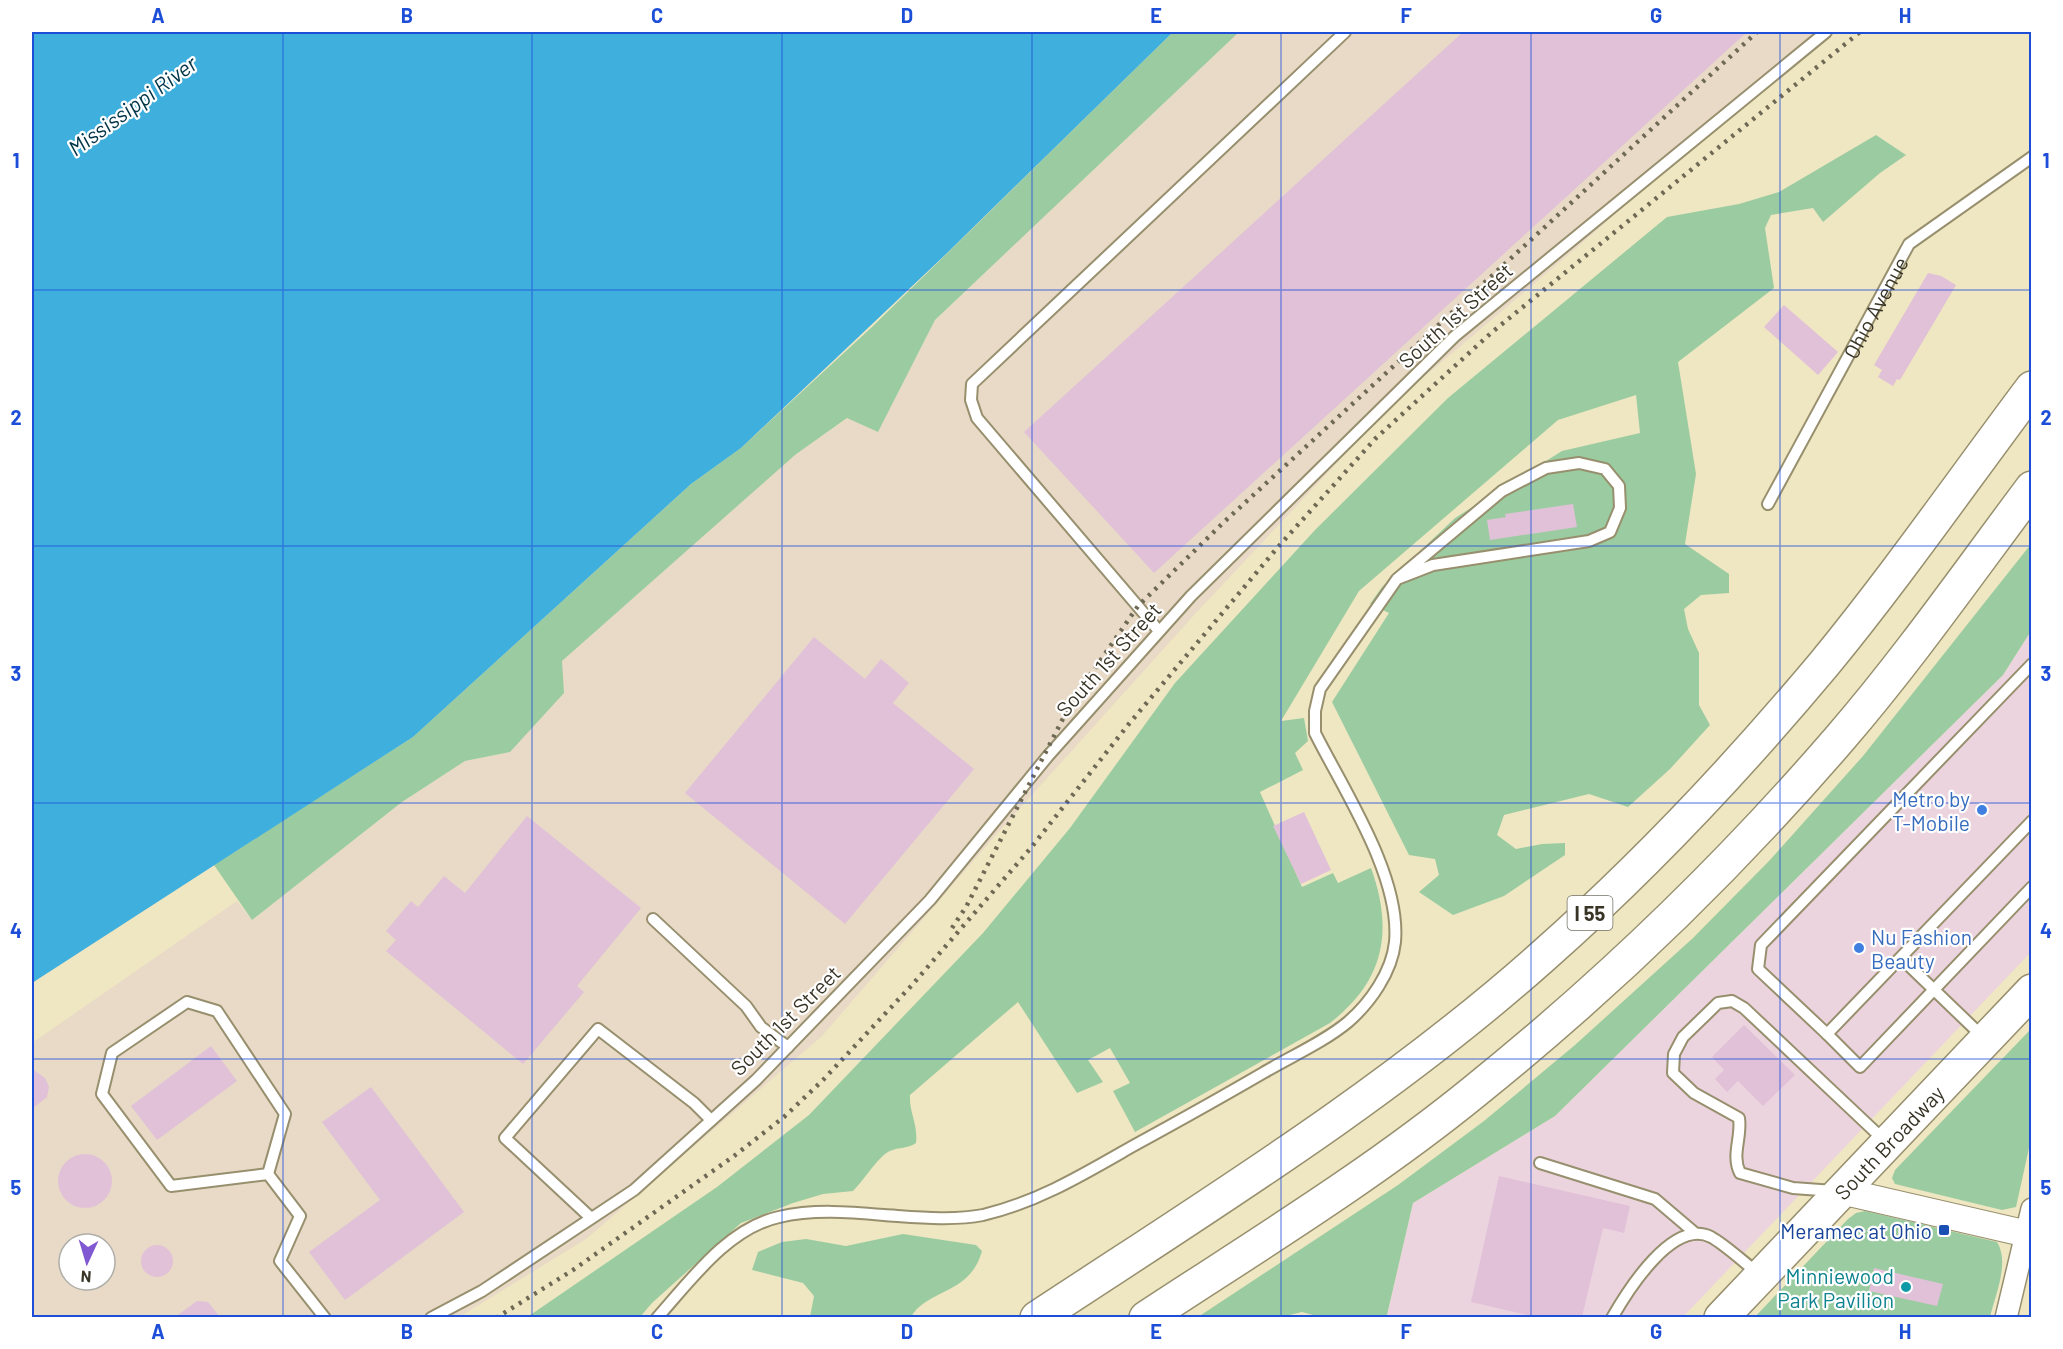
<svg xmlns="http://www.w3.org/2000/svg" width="2063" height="1349" font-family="Barlow,sans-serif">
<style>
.commercial{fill:#ecd4df}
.industrial{fill:#e8dac7;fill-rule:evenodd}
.green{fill:#9bcca1}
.water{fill:#3fafde}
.building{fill:#e1c1d8}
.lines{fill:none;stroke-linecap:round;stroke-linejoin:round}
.service-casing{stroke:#978f6d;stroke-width:14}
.minor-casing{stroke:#978f6d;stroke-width:24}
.tertiary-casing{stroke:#978f6d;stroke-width:28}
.primary-casing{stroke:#978f6d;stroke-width:36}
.motorway-casing{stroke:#978f6d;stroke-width:36}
.service{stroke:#fff;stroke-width:10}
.minor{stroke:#fff;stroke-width:21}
.tertiary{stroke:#fff;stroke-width:26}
.primary{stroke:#fff;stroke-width:33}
.motorway{stroke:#fff;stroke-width:33}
.rail{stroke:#6e6954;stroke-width:4.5;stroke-dasharray:3 6;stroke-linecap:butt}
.grid{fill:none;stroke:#1d4ed8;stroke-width:1.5;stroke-opacity:0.55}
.shop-dot{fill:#3f7fe0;stroke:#fff;stroke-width:2}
.transit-dot{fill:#1a4fb4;stroke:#fff;stroke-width:2}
.culture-dot{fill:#0f9aa8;stroke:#fff;stroke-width:2}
.labels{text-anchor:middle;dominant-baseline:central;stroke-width:4.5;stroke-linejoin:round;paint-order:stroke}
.shield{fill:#fff;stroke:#747268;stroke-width:1.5}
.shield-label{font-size:20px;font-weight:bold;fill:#383527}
.street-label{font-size:21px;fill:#383527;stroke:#fff}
.shop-label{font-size:21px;fill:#366cbe;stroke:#fff;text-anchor:end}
.transit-label{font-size:21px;fill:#164399;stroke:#fff;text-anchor:end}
.culture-label{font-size:21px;fill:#0d838f;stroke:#fff;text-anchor:end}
.water-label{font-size:22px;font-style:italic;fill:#023548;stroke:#fff}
.neatline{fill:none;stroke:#1d4ed8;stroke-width:2}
.grid-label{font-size:20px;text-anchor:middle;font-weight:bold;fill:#1d4ed8}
</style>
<rect width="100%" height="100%" fill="#efe6c2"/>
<!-- commercial -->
<polygon class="commercial" points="2031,631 2031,952 1683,1317 1387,1316 1413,1203 1555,1116 2003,675"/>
<!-- industrial -->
<path class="industrial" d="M1239,32h580l-31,31 -213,186 -183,155 -197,210 -201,223 -172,199 -236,203 -127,78h-427v-274l205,-142 15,19 150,-118 63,-41 45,-9 52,-91 83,-76 150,-130 53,-37 30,14 57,-112zM69,1244h36v36h-36z"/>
<!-- green -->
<g class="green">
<polygon points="1173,32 1239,32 935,320 878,432 847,418 795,455 562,661 564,693 510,752 465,761 402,802 252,920 214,865 413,737 691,484 741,448 873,326"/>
<path d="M1876,135l30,20 -26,18 -57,49 -10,-14 -42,7 -6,13 9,60 -96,74 18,112 -11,70 44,30v19l-28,2 -17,14 4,20 11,24v52l11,20 -40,44 -42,38 -39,-13 -85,21 -7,20 19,14 26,-5 23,-1v12l-61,41 -51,19 -34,-23 20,-17 -4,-16 -26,-4 -77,-153 57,-89 -19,-9 12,-17 73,-69 107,-67 78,-18 -4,-38 -78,25 -199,171 -78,130 23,-3 4,23 -13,12 8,17 -43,22 42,95 31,-14 5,10 33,-15c23,64 13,113 -41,155l-195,109 -22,-41 17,-8 -20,-35 -22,12 15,22 -26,11 -59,-91 -108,93c-1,18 8,28 6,48 -10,7 -21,3 -31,11 -10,8 -22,27 -32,37l-30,3 -30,9 -52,20 -89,80 -12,14 -114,1 191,-131 92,-72 174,-182 87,-105 105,-145 140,-153 133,-132 219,-181 72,-13 40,-12z"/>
<polygon points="2031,544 2031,631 2003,675 1555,1116 1413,1203 1387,1315 1393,1317 1324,1318 1302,1312 1277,1318 1198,1317 1398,1185 1484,1121 1575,1045 1693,938 1769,861 1863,756"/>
<polygon points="2031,1029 2031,1139 2016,1207 2002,1210 1895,1184 1892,1178 1895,1170"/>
<path d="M1865,1211l132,31c13,20 -2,54 -7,75l-236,1 94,-99 8,-6z"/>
<path d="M903,1234l73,11 6,6c-12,44 -55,38 -71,66h-101l4,-21 -11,-13 -51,-13 6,-18 24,-10 24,-3 40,7z"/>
</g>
<!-- water -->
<polygon class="water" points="32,32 1173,32 944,256 741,448 691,484 413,737 32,983"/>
<!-- building -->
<g class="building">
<polygon points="1463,32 1747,32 1154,573 1024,432"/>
<polygon points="1928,273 1941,276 1956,285 1900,380 1897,379 1893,386 1878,377 1882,370 1874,365"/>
<polygon points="1784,305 1838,352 1818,375 1764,327"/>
<polygon points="1573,504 1577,527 1490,540 1487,520 1506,517 1505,514"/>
<polygon points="814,637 865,679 881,659 909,683 893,703 974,769 845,924 685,793"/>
<polygon points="1304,812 1331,870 1301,884 1273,826"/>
<polygon points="527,816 641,908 577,986 584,992 523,1064 386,951 396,940 386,931 411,901 418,907 444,876 465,893"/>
<polygon points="1744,1025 1795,1075 1763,1106 1738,1081 1727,1092 1715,1079 1724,1070 1712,1057"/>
<polygon points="211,1046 237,1081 157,1140 131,1106"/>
<polygon points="32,1069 45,1078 49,1087 47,1097 32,1109"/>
<polygon points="371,1087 464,1212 345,1300 309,1252 380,1200 322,1122"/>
<circle cx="85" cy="1181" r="27"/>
<polygon points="1499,1176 1630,1206 1624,1233 1603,1228 1582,1317 1536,1317 1471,1302"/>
<circle cx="157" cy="1261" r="16"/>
<polygon points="1874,1268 1943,1284 1937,1306 1869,1291"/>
<polygon points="197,1301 208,1302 220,1317 175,1317"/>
</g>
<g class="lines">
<!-- service casing -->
<g class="service-casing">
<g id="service">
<path id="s1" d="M1768,504l141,-260 123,-87"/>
<polyline points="1159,631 977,418 971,400 972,384 1345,32"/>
<polyline points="2032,664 1761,945 1758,969 1827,1034 2032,821"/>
<polyline points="653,919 746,1006 761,1027 788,1047"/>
<polyline points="1901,958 1983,1037"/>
<polygon points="187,1002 217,1011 285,1114 268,1174 171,1186 102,1094 112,1053"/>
<polyline points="1827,1034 1860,1067 2032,887"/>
<polyline points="1540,1163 1655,1199 1695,1233"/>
<polyline points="268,1174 300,1216 280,1261 325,1318"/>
<path d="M1834,1191l-41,-3 -53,-15c-9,-18 2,-36 -1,-55l-45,-25 -21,-20 1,-19 9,-17 35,-34 14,-2 12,7 141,133"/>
<polyline points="591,1218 505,1138 598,1029 694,1103 711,1120"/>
<polyline points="431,1318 482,1291 634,1190 756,1080 930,900 1048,756 1191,596 1455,336 1826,32"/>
<path d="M657,1318c33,-37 71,-90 122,-101 34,-8 70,-5 105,-2 31,2 68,6 99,0 55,-13 101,-41 150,-69 44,-24 87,-48 130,-73 27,-16 61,-31 85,-51 22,-19 44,-50 47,-80 6,-66 -51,-151 -80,-209v-22l5,-22 77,-110 105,-88 44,-23 33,-5 26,6 14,17 1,22 -10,24 -21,9 -156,24 -36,14"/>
<path d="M1612,1318c16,-28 61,-100 99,-81 16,9 32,25 47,36"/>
</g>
</g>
<!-- minor casing -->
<g class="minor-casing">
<polyline id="minor" points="2006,1318 2032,1209"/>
</g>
<!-- tertiary casing -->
<g class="tertiary-casing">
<polyline id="tertiary" points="1841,1191 2032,1235"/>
</g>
<!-- primary casing -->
<g class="primary-casing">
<g id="primary">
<path id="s2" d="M1721,1318l311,-327"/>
</g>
</g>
<!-- motorway casing -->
<g class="motorway-casing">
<g id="motorway">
<path d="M1037,1318c173,-114 350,-223 505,-361 102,-90 195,-189 282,-293 73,-89 139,-184 208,-276"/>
<path d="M1146,1318c111,-73 226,-143 329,-227 133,-107 255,-225 366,-354 68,-79 128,-165 191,-249"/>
</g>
</g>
<!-- service -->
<use href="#service" class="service"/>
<!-- minor -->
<use href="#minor" class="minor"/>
<!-- tertiary -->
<use href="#tertiary" class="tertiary"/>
<!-- primary -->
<use href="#primary" class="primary"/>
<!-- motorway -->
<use href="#motorway" class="motorway"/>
<!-- rail -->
<g class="rail">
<polyline points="952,928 966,907 1071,703 1138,606 1224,522 1757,32"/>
<polyline points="496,1318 573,1270 734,1156 784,1117 823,1080 912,985 1030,849 1128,725 1278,547 1375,439 1491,333 1860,32"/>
</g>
</g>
<!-- grid -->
<path class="grid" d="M283,32v1286M532,32v1286M782,32v1286M1032,32v1286M1281,32v1286M1531,32v1286M1780,32v1286M32,290h2000M32,546h2000M32,803h2000M32,1059h2000"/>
<!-- markers -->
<g class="shop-dot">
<circle cx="1982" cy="810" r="6"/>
<circle cx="1859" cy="948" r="6"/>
</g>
<rect class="transit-dot" x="1938" y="1224" width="12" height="12" rx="3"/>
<circle class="culture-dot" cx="1906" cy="1287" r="6"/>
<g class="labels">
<!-- shield labels -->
<rect class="shield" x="1567.5" y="896" width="45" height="34" rx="4.5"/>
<g class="shield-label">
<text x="1590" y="913">I 55</text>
</g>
<!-- street labels -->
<g class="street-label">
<text stroke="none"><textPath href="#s1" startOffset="224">Ohio Avenue</textPath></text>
<text transform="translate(1455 315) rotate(-42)">South 1st Street</text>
<text transform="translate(1108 659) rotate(-48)">South 1st Street</text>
<text transform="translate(785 1020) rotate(-45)">South 1st Street</text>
<text stroke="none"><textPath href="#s2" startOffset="243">South Broadway</textPath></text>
</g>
<!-- shop labels -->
<g class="shop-label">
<text x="1970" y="798">Metro by<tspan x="1970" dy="24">T-Mobile</tspan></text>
<text x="1871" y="936" text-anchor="start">Nu Fashion<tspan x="1871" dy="24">Beauty</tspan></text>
</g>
<!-- transit labels -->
<g class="transit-label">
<text x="1932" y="1230">Meramec at Ohio</text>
</g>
<!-- culture labels -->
<g class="culture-label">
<text x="1894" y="1275">Minniewood<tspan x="1894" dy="24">Park Pavilion</tspan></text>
</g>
<!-- water labels -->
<g class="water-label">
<text transform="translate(132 105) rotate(-36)">Mississippi River</text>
</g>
</g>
<!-- border -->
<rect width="2063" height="1349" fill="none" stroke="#ffffff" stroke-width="66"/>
<!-- north arrow -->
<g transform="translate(87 1262) rotate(184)"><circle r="28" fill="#ffffff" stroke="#afaea9" stroke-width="1.5"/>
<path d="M0-4.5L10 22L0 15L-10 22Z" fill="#8058d2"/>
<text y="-9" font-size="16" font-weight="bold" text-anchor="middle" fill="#383527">N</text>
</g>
<rect x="33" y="33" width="1997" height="1283" class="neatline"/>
<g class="grid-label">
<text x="158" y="23">A</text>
<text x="407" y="23">B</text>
<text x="657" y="23">C</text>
<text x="907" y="23">D</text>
<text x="1156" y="23">E</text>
<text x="1406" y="23">F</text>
<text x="1656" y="23">G</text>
<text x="1905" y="23">H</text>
<text x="16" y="168">1</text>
<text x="2046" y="168">1</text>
<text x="16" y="425">2</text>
<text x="2046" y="425">2</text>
<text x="16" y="681">3</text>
<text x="2046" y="681">3</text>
<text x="16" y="938">4</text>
<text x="2046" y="938">4</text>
<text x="16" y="1195">5</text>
<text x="2046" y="1195">5</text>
<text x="158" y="1339">A</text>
<text x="407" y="1339">B</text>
<text x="657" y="1339">C</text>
<text x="907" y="1339">D</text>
<text x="1156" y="1339">E</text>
<text x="1406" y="1339">F</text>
<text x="1656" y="1339">G</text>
<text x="1905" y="1339">H</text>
</g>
</svg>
